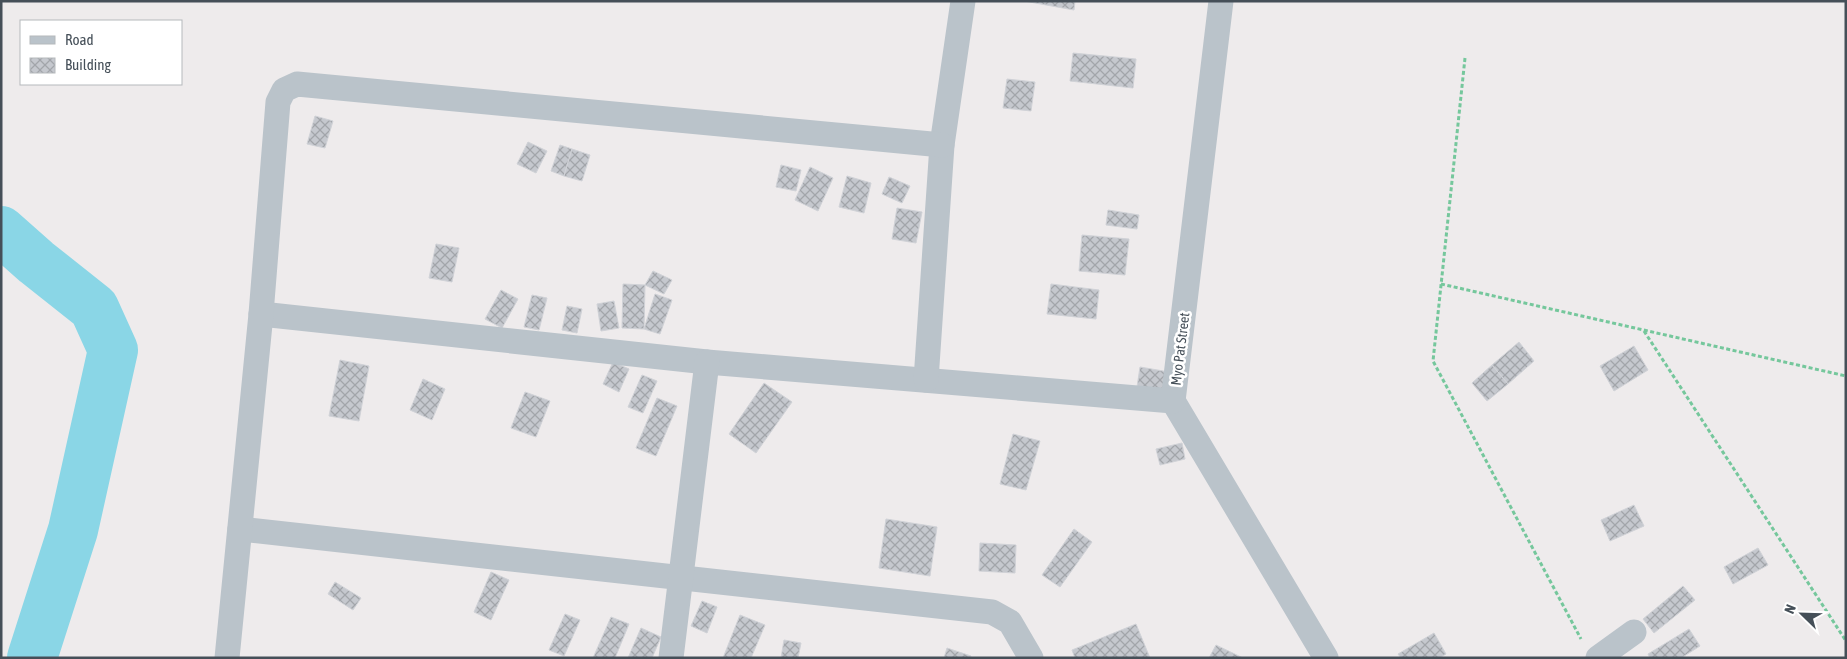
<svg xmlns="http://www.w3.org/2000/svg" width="1847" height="659" font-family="'Asap Condensed',sans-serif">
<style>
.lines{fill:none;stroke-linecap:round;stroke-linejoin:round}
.river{stroke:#8ad6e6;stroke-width:50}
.building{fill:url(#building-cross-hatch);stroke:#d0d2d7}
.path{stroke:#75c79c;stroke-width:3;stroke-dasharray:4 2.5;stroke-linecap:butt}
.street{stroke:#bac3ca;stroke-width:25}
.labels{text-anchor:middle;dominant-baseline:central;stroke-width:5;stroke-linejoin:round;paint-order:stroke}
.street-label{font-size:14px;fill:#454f58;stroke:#fff}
</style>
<defs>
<pattern id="building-cross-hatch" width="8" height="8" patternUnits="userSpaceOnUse" patternTransform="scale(1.25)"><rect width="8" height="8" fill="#c5c8ce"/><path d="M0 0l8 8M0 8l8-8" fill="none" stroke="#a2a5aa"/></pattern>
</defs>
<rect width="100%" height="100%" fill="#eeebec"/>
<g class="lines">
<!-- river -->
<polyline class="river" points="1,231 36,262 94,308 113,350 73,530 32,658"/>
</g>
<!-- building -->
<g class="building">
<polygon points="1024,1 1075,1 1074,10"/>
<polygon points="1073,53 1136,59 1133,88 1070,81"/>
<polygon points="1007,79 1035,82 1031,111 1003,108"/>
<polygon points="315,116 333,121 325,148 307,144"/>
<polygon points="528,142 547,151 536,173 517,164"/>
<polygon points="560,145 572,149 564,176 551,171"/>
<polygon points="572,149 590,155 582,181 564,176"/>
<polygon points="781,165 801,170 796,191 776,187"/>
<polygon points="810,167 833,178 818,211 795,200"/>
<polygon points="847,176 871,183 864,213 839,207"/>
<polygon points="889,177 910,186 902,203 882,194"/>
<polygon points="897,208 922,212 916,243 892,239"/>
<polygon points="1108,210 1139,215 1137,229 1106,225"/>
<polygon points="1082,235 1129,239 1125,275 1079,271"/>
<polygon points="436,244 459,248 452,282 429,278"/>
<polygon points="653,271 672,280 664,294 645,285"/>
<polygon points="623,284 645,285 644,329 622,328"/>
<polygon points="1051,284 1099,290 1096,319 1047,314"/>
<polygon points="501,290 518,299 502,328 485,319"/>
<polygon points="655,294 672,300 660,334 644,329"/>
<polygon points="532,295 547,298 539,330 524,327"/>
<polygon points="614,301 619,328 601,331 597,304"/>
<polygon points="567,306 582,309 577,333 562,330"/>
<polygon points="1519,342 1534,361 1508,384 1492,365"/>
<polygon points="1634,346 1648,370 1614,391 1600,366"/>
<polygon points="340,360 369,366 359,421 329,416"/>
<polygon points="613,362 629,369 619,392 603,384"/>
<polygon points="1492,365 1508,384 1487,401 1472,383"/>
<polygon points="1140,367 1175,373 1172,392 1137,387"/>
<polygon points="642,375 657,381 643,413 628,407"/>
<polygon points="423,379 445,389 432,420 410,410"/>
<polygon points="764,383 792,402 756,453 729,434"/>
<polygon points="525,392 550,401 536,437 511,428"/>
<polygon points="657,398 677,406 656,456 636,448"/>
<polygon points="1013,434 1040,441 1026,490 1000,484"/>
<polygon points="1182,443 1185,459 1160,465 1156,449"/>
<polygon points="1634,505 1644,526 1610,541 1601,520"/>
<polygon points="886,519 937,527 930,576 879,568"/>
<polygon points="1074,529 1092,542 1060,587 1042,575"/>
<polygon points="980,543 1016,545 1015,573 979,571"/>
<polygon points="1758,548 1768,565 1733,584 1724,567"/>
<polygon points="491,572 509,580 491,620 474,612"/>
<polygon points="335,582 361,598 353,610 328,594"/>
<polygon points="1683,586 1695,600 1654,633 1643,619"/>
<polygon points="702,601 717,607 707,633 691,626"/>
<polygon points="565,614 580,620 564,656 549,650"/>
<polygon points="740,615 765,625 751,658 723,658"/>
<polygon points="611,617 629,624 615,658 593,658"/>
<polygon points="1136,624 1150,658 1075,658 1072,650"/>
<polygon points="641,628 661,637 652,658 628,658"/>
<polygon points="1689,629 1700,646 1681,658 1650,658 1648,654"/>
<polygon points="1434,633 1446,654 1439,658 1401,658 1398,654"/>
<polygon points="784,640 801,643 798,658 781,658"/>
<polygon points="1216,645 1243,658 1209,658"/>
<polygon points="947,648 971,656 970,658 944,658"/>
</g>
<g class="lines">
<!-- path -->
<g class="path">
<polyline points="1465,58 1433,361 1581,639"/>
<polyline points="1441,284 1846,376"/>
<polyline points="1644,331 1846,641"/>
</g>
<!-- street -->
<g class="street">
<polyline points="1221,1 1173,401 1326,658"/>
<polyline points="261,314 707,362 1173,401"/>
<polyline points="926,380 942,145 963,1"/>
<polyline points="240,529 992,612 1010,622 1031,658"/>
<polyline points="227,658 261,314 278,102 284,90 297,84 942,145"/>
<polyline points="671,658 707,362"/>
<polyline points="1598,658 1634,632"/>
</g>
</g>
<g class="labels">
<!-- street labels -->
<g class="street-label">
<text transform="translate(1180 349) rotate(-83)">Myo Pat Street</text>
</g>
</g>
<!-- border -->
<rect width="1847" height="659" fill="none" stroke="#454f58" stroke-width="5"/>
<!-- legend -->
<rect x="20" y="20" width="162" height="65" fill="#ffffff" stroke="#b5b9bc"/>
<rect x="30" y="36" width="25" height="8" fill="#bac3ca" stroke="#b5b9bc"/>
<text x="65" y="45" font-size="15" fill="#454f58">Road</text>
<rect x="30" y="58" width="25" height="15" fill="url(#building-cross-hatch)" stroke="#b5b9bc"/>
<text x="65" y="70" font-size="15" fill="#454f58">Building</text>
<!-- north arrow -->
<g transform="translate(1802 614) rotate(293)" stroke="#ffffff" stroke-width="4" paint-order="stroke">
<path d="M0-4L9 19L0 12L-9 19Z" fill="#454f58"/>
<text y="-8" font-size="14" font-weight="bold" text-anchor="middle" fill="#454f58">N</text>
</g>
</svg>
